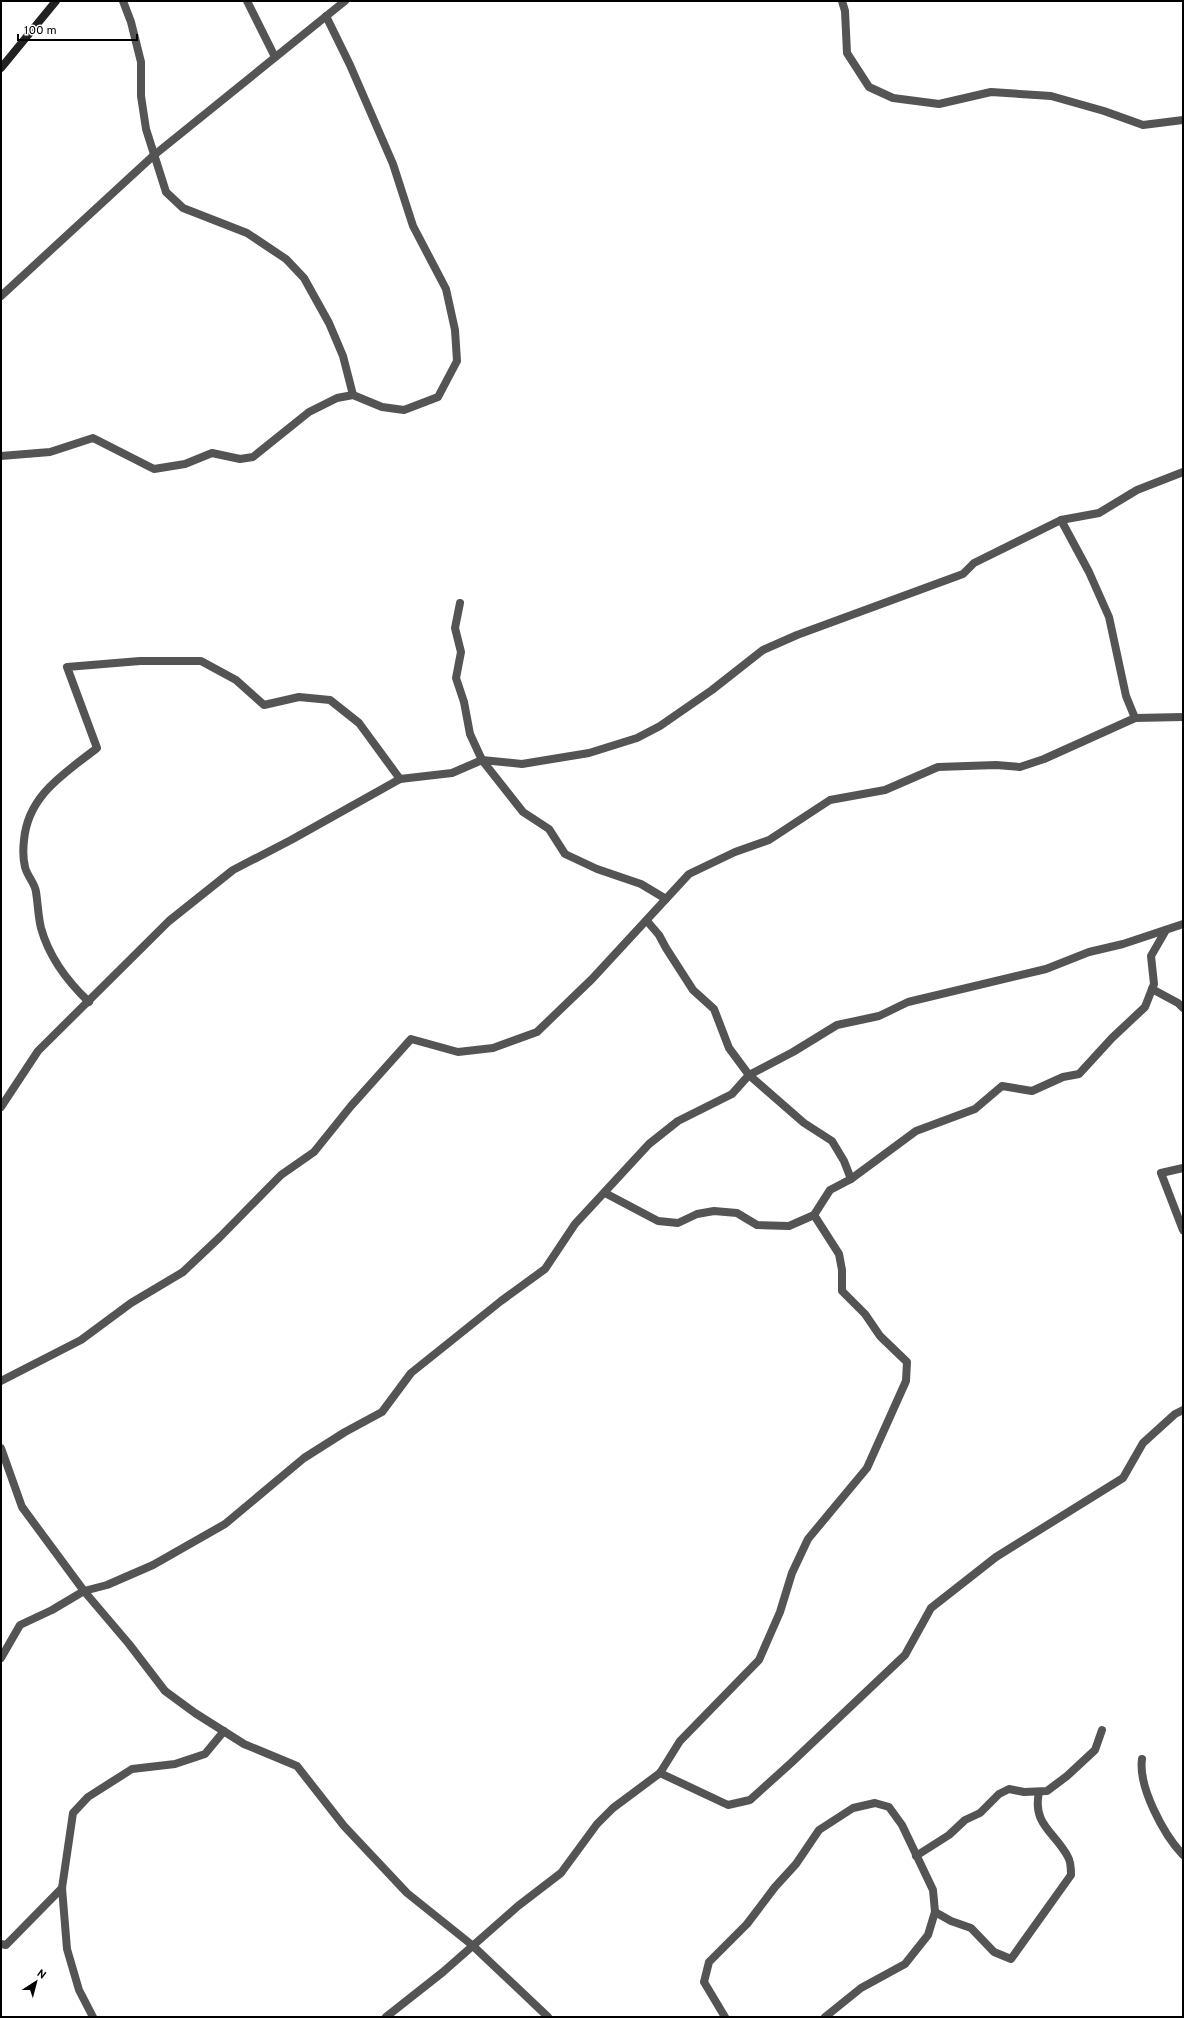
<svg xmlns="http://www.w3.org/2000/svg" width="1184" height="2018" font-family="Overpass,sans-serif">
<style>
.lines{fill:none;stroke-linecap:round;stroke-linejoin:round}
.street{stroke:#545454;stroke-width:8}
.secondary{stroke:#212121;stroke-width:8}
</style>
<rect width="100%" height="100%" fill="#fff"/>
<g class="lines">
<!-- street -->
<g class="street">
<polyline points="123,1 131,22 141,62 141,96 146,129 166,192 183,208 247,233 286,259 304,278 329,323 343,356 353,395"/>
<polyline points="247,1 275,57"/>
<polyline points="842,1 845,11 847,53 869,87 893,98 939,104 991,92 1051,96 1104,111 1143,125 1183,120"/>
<polyline points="1,296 153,156 345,1"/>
<polyline points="1,456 50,452 93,438 154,469 185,464 212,453 240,459 253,457 309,412 337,398 353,395 382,407 404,410 438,397 457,361 455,330 446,289 413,226 393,164 350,65 326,16"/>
<polyline points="1061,520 1089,572 1109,617 1126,696 1135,718"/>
<polyline points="460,603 455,628 461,652 456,678 464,702 470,734 482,760 523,812 549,829 565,854 597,869 641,884 666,899"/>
<polyline points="1152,989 1178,1003 1183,1008"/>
<path d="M89,1002c-21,-20 -40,-45 -48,-74 -3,-12 -3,-24 -5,-36 -1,-9 -9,-16 -11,-25 -2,-8 -2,-18 -1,-27 4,-45 40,-66 73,-92l-30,-81 73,-6h61l35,19 28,25 35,-8 31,3 29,23 41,56"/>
<polyline points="1,1107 38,1051 169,921 233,870 291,840 400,779 452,773 482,760 522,764 589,753 637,738 660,726 712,690 763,650 797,635 963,574 974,563 1061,520 1099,513 1137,490 1183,472"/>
<polyline points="1183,1168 1161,1173 1183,1230"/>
<polyline points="851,1179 916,1131 975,1109 1002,1086 1032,1091 1063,1077 1079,1074 1112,1038 1145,1007 1154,984 1151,956 1166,930"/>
<polyline points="605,1193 658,1221 678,1223 697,1214 714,1211 737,1213 757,1225 789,1226 814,1215"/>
<polyline points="1,1381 81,1340 131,1303 183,1272 220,1237 281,1175 314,1152 351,1106 411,1039 458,1052 493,1048 537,1032 592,979 689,874 735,852 769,840 830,800 885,790 938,767 996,765 1020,767 1044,759 1135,718 1183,717"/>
<polyline points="1,1448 22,1507 84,1591 129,1644 165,1691 195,1713 244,1744 297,1766 344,1826 407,1893 472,1945 548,2017"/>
<polyline points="1,1658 20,1625 52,1610 84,1591 107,1585 153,1565 225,1524 304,1458 345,1432 382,1412 411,1373 501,1301 545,1269 575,1224 649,1144 678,1121 732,1094 749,1075 793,1052 837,1025 879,1016 908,1002 1046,969 1089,952 1123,944 1183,924"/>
<path d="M1142,1759c-4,28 22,76 41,96"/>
<polyline points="660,1773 728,1805 750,1800 791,1763 905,1655 931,1608 996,1557 1123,1478 1143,1443 1175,1414 1183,1410"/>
<polyline points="916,1856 949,1835 965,1820 980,1813 999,1794 1009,1789 1024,1792 1047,1791 1067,1776 1095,1750 1102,1730"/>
<path d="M935,1912l16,9 20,7 23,24 17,7 60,-84c0,-5 0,-13 -3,-18 -13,-25 -36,-32 -29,-65"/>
<polyline points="1,1944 6,1945 62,1888"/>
<polyline points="93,2017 79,1990 67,1949 62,1888 73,1813 88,1797 132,1769 175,1764 205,1754 224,1731"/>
<polyline points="386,2017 443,1972 518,1906 561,1873 597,1824 613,1808 660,1773 680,1741 759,1660 780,1612 792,1573 808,1539 867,1468 906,1381 907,1362 880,1336 865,1314 842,1291 842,1270 839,1254 814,1215 830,1190 851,1179 844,1161 832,1141 804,1123 749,1075 729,1048 714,1009 693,990 666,948 659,935 647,921"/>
<polyline points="725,2017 704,1982 709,1962 747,1924 775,1887 796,1864 819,1830 853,1808 875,1803 889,1807 902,1825 933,1890 935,1912 928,1935 905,1964 861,1988 825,2017"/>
</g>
<!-- secondary -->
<polyline class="secondary" points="1,68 56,1"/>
</g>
<!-- border -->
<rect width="1184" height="2018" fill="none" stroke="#000000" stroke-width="4"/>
<!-- north arrow -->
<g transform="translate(36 1982) rotate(36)" stroke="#ffffff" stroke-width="3" paint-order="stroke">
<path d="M0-3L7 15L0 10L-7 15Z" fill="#000000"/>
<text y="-6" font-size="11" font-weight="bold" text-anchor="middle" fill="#000000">N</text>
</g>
<!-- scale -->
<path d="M18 34v6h119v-6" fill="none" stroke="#000000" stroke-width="2"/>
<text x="24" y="34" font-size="12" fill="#000000" stroke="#ffffff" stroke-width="3" paint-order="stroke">100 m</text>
</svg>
